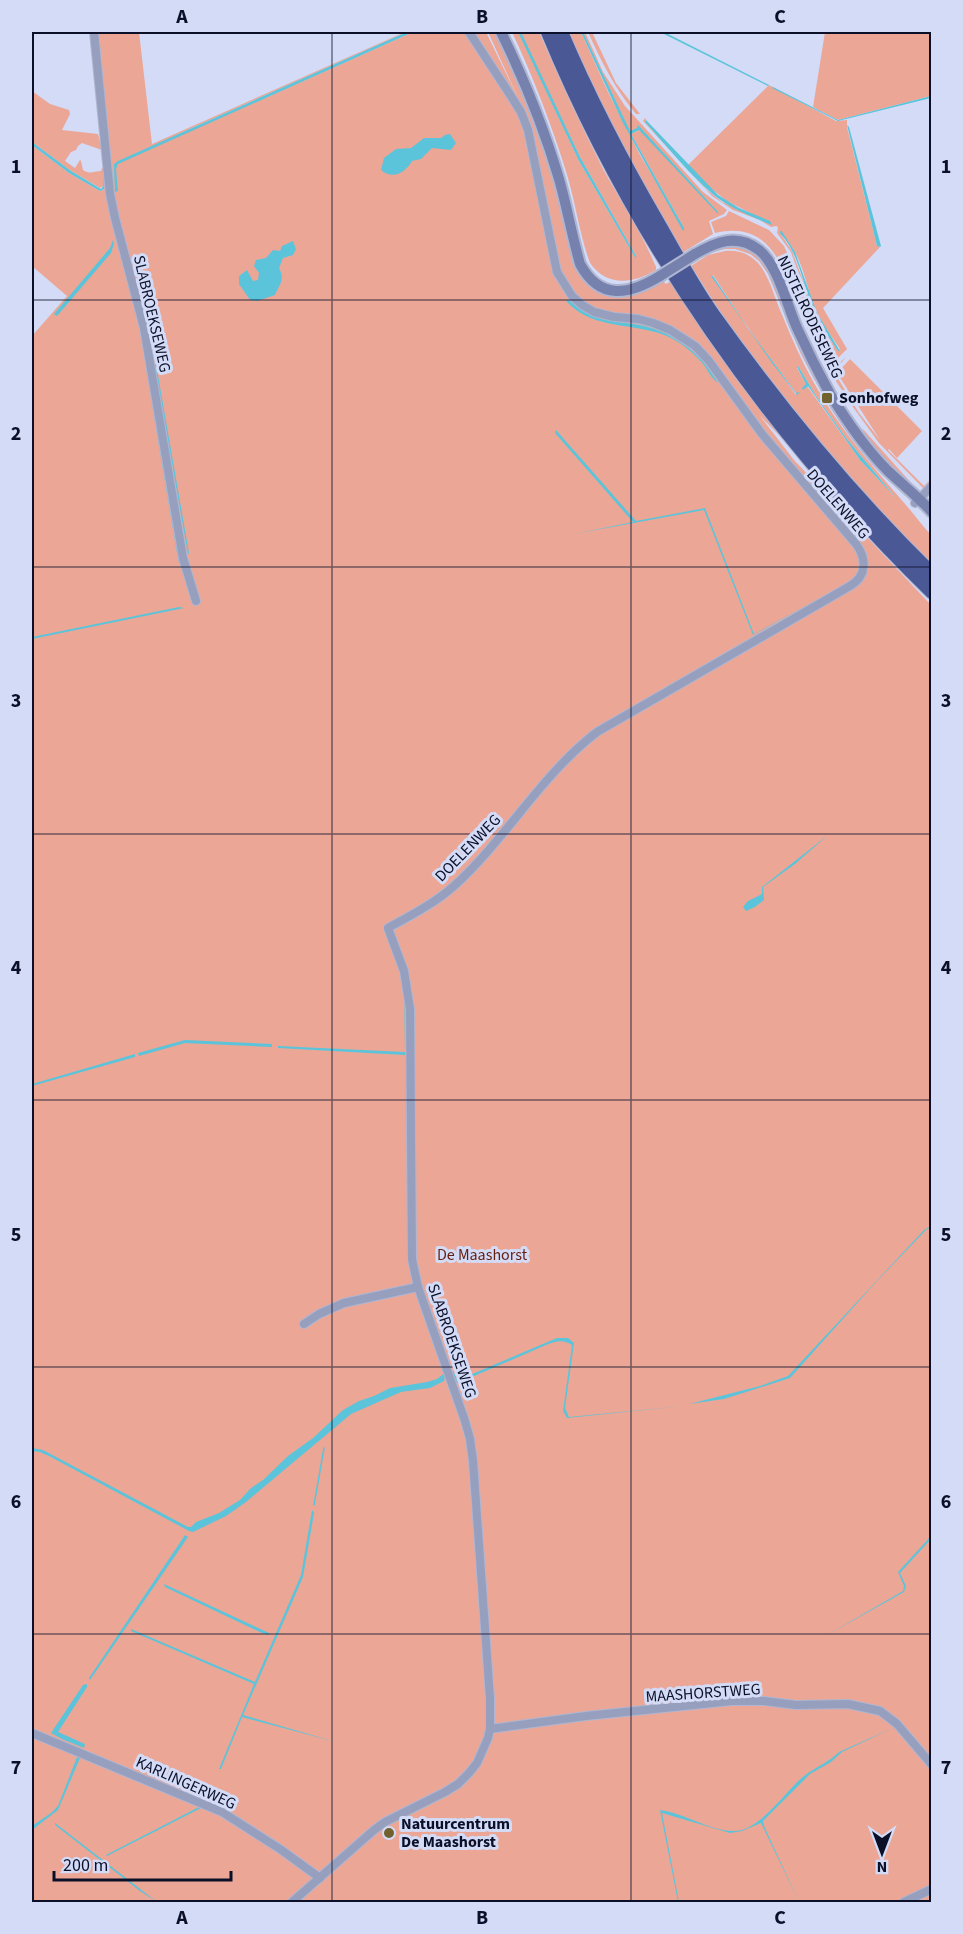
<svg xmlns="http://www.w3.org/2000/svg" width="963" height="1934" font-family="'Source Sans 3',sans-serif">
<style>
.green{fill:#eba696;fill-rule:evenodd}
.water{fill:#5bc4da}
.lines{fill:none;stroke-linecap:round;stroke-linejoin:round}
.stream{stroke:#5bc4da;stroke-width:1.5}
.street-casing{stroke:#afb6d2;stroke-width:10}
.secondary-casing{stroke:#afb6d2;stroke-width:14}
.highway-casing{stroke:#afb6d2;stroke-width:16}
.street{stroke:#979fbe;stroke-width:8}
.secondary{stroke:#7681ae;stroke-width:10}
.highway{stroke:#4b5896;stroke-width:14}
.secondary-bridge-casing{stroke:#afb6d2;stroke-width:14;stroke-linecap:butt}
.secondary-bridge{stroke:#7681ae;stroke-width:10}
.grid{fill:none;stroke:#0b1028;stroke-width:1.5;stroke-opacity:0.55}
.poi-dot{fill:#70612e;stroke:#d3dbf7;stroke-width:2}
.labels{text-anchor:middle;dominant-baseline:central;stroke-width:6;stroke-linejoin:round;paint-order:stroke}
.street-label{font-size:16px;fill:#0b1028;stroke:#d3dbf7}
.poi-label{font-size:16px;font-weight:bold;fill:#0b1028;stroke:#d3dbf7;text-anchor:start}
.park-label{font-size:16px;fill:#651d0f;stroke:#d3dbf7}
.neatline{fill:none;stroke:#0b1028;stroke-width:2}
.grid-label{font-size:20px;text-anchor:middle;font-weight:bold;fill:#0b1028}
</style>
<rect width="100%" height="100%" fill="#d3dbf7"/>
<!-- green -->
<g class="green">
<path d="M96,32h43l13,112 253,-112h2l-233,104 89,-37 150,-67h73l33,68 -31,-68h9l13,26 37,94 25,94 32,46 58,-12 4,4 5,-3 64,94 55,71 -30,-30 34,44 137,145v1297h-899v-1562l3,-5 -3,4v-3l35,-40 -35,-30v-121l37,28 31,18 4,-2 -1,-10v7l-3,2 -29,-17 -39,-29v-51l18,13 19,6 1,4 -8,16 36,4 4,16 -20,-7 -4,3 -2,4 -5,2 -6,9 10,7 5,-8 1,1 2,9c8,5 10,1 18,1l1,-3h2z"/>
<path d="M512,32h6l3,4 58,125 57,98v-3l-56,-99 -60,-125h19c20,46 41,92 64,137 18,33 39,64 53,98v3c-23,14 -49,17 -66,-7 -10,-27 -14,-57 -22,-85 -15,-50 -34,-99 -56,-146z"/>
<polygon points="569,32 581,32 608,92 640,155 684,228 631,134 639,130 638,128 630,132 583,32 585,32 603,72 625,106 703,192 727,210 724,214 709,221 713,234 682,253 636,173 601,105"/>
<path d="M588,32h4l24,51 24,31h-4c-21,-25 -35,-53 -48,-82z"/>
<polygon points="825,32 931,32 931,96 838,120 813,107"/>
<path d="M769,85l67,36 11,-1v7l30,119 3,1 -57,61 24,41 -10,10 -5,-14 -20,-32 -21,-61 -14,-19 1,-6 -2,-1 -5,1 -11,-7 -27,-10 -21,-14 -69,-75 2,-3 1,2 -1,2 61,67 16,13 50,22 -45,-23 -18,-14 -21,-22zM780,233c25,23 24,52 37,80 6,13 16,25 23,36l-2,2 -22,-35 -24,-65z"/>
<path d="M729,211l40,19 15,16 11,25 15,44 23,40v4l-4,8h-2c-10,-17 -18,-34 -25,-51 -17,-42 -28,-97 -87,-83l-4,-11 15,-6z"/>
<path d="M722,246c10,0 19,-1 28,3 23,12 55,104 66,131l-1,1 -15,-29 -32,-78 -9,-13 -9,-7 -15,-5h-10l-20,5z"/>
<path d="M725,251c12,-1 24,2 33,12 12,14 17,37 25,54 9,22 19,45 31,66 23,42 54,78 85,114 11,12 21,26 32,38v30c-64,-65 -125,-134 -179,-208 -22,-29 -41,-60 -61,-91l17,-11zM713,275l34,52 49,66v2l-84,-118zM798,366l18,30 30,42 50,60 -36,-38 -53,-74 -5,3 4,-5 -9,-16z"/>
<polygon points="846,357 834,372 859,413 880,440 837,373 850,359 922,431 897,458 889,449 888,450 924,486 931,479 931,483 925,490 879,443 853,407 830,372"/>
<polygon points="862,428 913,485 910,488 870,444"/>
</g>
<!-- water -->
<g class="water">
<polygon points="407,32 413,32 118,164 116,169 118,191 115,192 114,168 114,164 118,161"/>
<polygon points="518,32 522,34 580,157 636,256 636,259 579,161"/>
<polygon points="581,32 583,32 630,131 637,128 638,125 718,212 718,214 639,130 631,134 684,228 684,230 683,231 623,123"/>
<polygon points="660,32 664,32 769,85 768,86"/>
<polygon points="773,87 838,120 931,96 931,98 838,121 772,88"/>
<path d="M646,120l72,75 21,13 31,13 2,4c-13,-5 -39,-16 -50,-24 -26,-18 -55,-55 -77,-79z"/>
<polygon points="847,125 849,127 881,246 880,247 877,246"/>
<path d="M450,134l6,9 -5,7 -19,-2 -11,11 -9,2c-7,12 -19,19 -31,9l3,-12 12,-9 15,-1 13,-10h17l4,-3z"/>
<polygon points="32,142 71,171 101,189 103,186 103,171 104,189 100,191 69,173 32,145"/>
<path d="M781,230l14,22 22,61 23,38h-2c-7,-12 -17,-24 -23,-36 -12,-27 -14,-59 -35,-82z"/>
<polygon points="113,240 114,244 111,253 57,316 54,314 110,248"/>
<path d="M293,241l3,8 -3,6 -10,3 -4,10c6,11 1,16 -4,27l-18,6 -7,-1 -11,-16v-8l8,-6 6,11 5,-1 1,-7 -5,-7 2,-6 10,-2 7,-8 7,1 2,-5z"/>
<polygon points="711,276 713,276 747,327 796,393 800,392 797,395 772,363"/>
<path d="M569,300c21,20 36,20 64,24 36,5 67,26 85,59 -6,-4 -10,-12 -14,-18 -9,-11 -21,-21 -33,-27 -34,-17 -77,-6 -105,-37z"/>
<polygon points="145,364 179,559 190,596 178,559"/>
<polygon points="154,364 156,364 189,553 188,554"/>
<polygon points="798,366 816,396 846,438 896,498 860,460 808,386 803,390 802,388 806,384 797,367"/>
<polygon points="556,430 636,521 705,508 754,634 812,602 753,635 704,510 574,534 633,522 555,433"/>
<polygon points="179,607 184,608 32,639 32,637"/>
<polygon points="828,835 795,864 763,887 764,900 755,907 746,911 743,907 748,901 762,894 762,887"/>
<polygon points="404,988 405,1014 406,1159 405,1055 278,1048 278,1046 405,1052"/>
<polygon points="185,1040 272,1044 272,1047 185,1043 139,1056 138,1053"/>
<polygon points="135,1054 135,1057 32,1086 32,1084"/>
<polygon points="931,1226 931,1227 926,1230 876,1282 790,1378 724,1399 689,1404 760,1386 788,1376 924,1230"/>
<path d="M557,1338h11l6,5 -9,65 4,9 114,-11 -116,12 -4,-7 9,-66c-9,-6 -16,-4 -26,0l-88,38 -9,-12h4l5,9z"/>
<polygon points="446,1372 444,1381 430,1388 401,1392 351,1414 246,1502 226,1516 193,1532 189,1531 49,1456 40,1452 32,1451 32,1448 43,1450 188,1527 191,1527 196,1522 219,1513 240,1500 251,1488 263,1480 288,1456 313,1438 343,1410 359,1401 374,1396 390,1388 427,1382 437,1379"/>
<polygon points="312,1510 314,1513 303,1577 243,1715 336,1742 242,1717 221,1769 219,1769 254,1684 131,1631 131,1629 255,1682 301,1575"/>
<polygon points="185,1535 188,1537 90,1680 89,1678"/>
<polygon points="931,1536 931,1539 900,1573 906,1586 904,1592 827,1635 903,1591 904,1586 898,1572"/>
<polygon points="164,1584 269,1633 269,1635 262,1633 165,1587"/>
<polygon points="87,1684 87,1687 58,1732 85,1744 84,1748 62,1739 51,1733 83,1685"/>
<path d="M893,1728l-51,24 -11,10 -21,12 -47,47 1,5 35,76 -38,-79 -19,8 -12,2 -68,-20 17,89h-1l-18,-92c24,3 48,20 72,21 27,2 53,-40 72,-55 12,-9 25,-14 35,-24z"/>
<polygon points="77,1757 80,1758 58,1810 32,1830 32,1826 51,1813 58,1806"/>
<polygon points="199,1807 202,1807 201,1808 107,1856 106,1855"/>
<polygon points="55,1823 157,1902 140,1891 55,1825"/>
</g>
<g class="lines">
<!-- stream -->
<polyline class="stream" points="314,1505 324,1448"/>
<!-- street casing -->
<g class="street-casing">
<g id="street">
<polyline points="94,32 110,194 115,218 144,328 183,558 196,601"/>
<polyline points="915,503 932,486"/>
<polyline points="304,1324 319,1314 344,1303 418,1287"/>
<polyline points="490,1729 586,1716 732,1701 764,1701 796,1705 848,1704 880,1711 888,1717 897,1724 932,1765"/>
<polyline points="32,1733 222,1812 280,1849 320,1878"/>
<path d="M292,1902l82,-72 11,-8 60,-30 13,-8 11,-11 8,-10 11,-25 2,-9v-31l-17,-237 -3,-22 -5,-18 -47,-134 -6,-28 -2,-250 -6,-38 -16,-43c22,-12 47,-25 66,-42 52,-47 87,-111 143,-154l253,-146c17,-10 17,-27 6,-42l-94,-110 -53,-73 -14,-15 -25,-16 -17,-7 -15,-4 -24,-2 -20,-5 -12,-7 -10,-9 -15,-24 -29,-142 -7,-18 -12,-19 -40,-61"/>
<polyline points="904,1902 932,1889"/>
</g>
</g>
<!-- secondary casing -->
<g class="secondary-casing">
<g id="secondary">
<path d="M501,32c23,47 43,96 58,147 8,28 13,57 21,85 20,37 49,31 80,12"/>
<path d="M695,254c21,-12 42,-21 64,-4 19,15 28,56 38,78 10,22 21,44 33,66 16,26 36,55 58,77 15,14 30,26 44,41"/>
</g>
</g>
<!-- highway casing -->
<g class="highway-casing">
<g id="highway">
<path d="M548,32c87,210 221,401 384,560"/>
<path d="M561,32c28,66 61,129 97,191 18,31 35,64 56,93 66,92 137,179 218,258"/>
</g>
</g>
<!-- street -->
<use href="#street" class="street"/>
<!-- secondary -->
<use href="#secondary" class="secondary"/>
<!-- highway -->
<use href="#highway" class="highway"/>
<!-- secondary-bridge casing -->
<g class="secondary-bridge-casing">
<polyline id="secondary-bridge" points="660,276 695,254"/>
</g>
<!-- secondary-bridge -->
<use href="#secondary-bridge" class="secondary-bridge"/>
</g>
<!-- grid -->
<path class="grid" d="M332,32v1870M631,32v1870M32,300h900M32,567h900M32,834h900M32,1100h900M32,1367h900M32,1634h900"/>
<!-- markers -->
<g class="poi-dot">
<rect x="821" y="392" width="12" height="12" rx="3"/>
<circle cx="389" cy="1833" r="6"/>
</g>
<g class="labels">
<!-- street labels -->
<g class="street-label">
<text transform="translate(152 314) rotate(77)">SLABROEKSEWEG</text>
<text transform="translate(810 317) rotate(65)">NISTELRODESEWEG</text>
<text transform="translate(838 504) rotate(49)">DOELENWEG</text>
<text transform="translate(468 848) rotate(-46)">DOELENWEG</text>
<text transform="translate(452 1341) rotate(71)">SLABROEKSEWEG</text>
<text transform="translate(703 1693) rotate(-4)">MAASHORSTWEG</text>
<text transform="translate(186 1783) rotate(24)">KARLINGERWEG</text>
</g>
<!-- poi labels -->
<g class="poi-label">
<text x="839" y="398">Sonhofweg</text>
<text x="401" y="1824">Natuurcentrum<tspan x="401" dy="18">De Maashorst</tspan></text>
</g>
<!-- park labels -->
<g class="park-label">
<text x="482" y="1255">De Maashorst</text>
</g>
</g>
<!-- border -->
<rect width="963" height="1934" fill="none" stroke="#d3dbf7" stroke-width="66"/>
<!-- north arrow -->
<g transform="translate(882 1853) rotate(180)" stroke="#d3dbf7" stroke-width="4.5" paint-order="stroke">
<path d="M0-4.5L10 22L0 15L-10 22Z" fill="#0b1028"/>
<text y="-9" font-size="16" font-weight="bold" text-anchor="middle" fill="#0b1028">N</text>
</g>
<!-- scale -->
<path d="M54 1871v9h177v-9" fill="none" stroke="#0b1028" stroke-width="3"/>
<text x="63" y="1871" font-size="18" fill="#0b1028" stroke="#d3dbf7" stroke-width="4.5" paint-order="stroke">200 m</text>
<rect x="33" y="33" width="897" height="1868" class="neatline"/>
<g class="grid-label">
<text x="182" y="23">A</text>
<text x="482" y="23">B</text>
<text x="780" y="23">C</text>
<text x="16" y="173">1</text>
<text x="946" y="173">1</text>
<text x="16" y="440">2</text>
<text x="946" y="440">2</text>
<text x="16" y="707">3</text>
<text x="946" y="707">3</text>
<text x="16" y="974">4</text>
<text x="946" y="974">4</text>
<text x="16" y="1241">5</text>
<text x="946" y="1241">5</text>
<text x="16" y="1508">6</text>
<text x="946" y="1508">6</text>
<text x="16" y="1774">7</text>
<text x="946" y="1774">7</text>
<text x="182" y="1924">A</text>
<text x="482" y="1924">B</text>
<text x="780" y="1924">C</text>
</g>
</svg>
